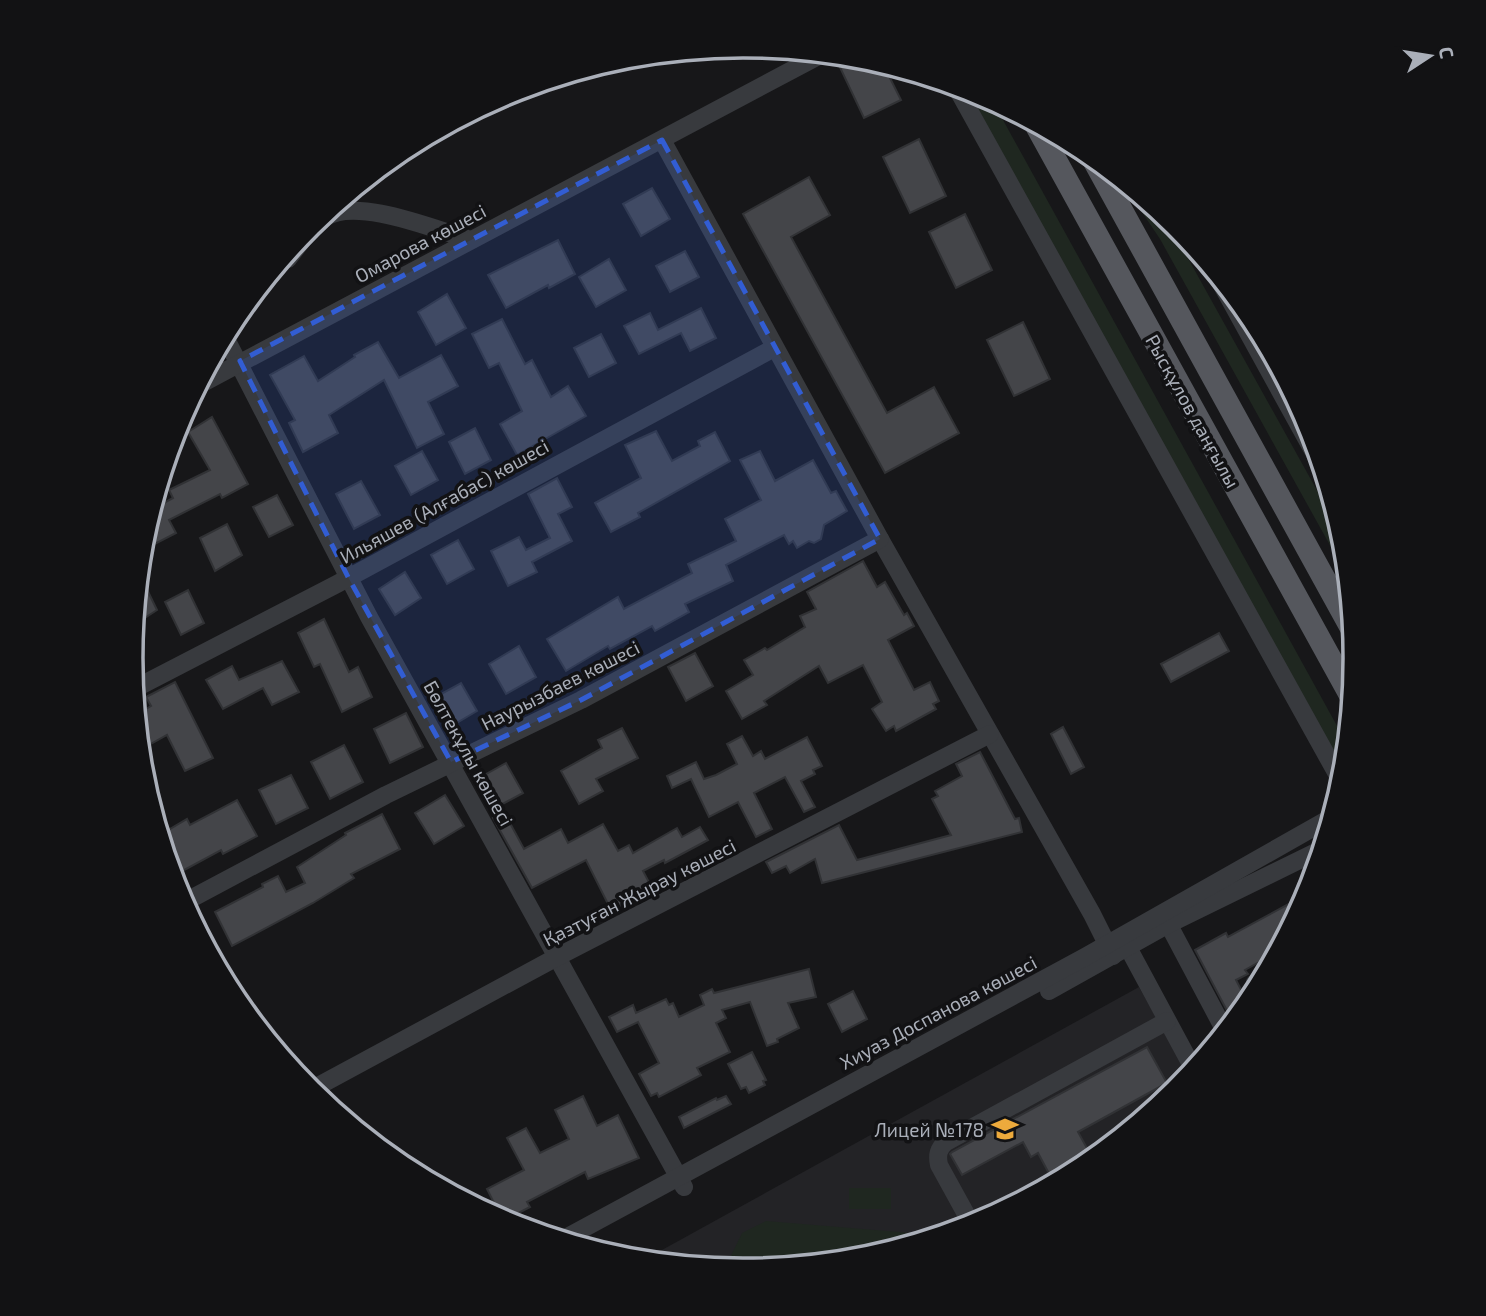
<svg xmlns="http://www.w3.org/2000/svg" width="1486" height="1316" font-family="'Exo 2',sans-serif">
<style>
.built{fill:#232326}
.green{fill:#1f2720}
.building{fill:#444549;stroke:#313235;stroke-width:2}
.lines{fill:none;stroke-linecap:round;stroke-linejoin:round}
.minor{stroke:#383a3e;stroke-width:18}
.major{stroke:#55575d;stroke-width:23}
.marked{fill:#325dd3;fill-opacity:0.2;stroke:#325dd3;stroke-width:5;stroke-dasharray:14 9;stroke-linejoin:round}
.labels{text-anchor:middle;dominant-baseline:central;stroke-width:7;stroke-linejoin:round;paint-order:stroke}
.street-label{font-size:19px;fill:#aaafb9;stroke:#121214}
.poi-label{font-size:19px;fill:#aaafb9;stroke:#121214;text-anchor:end}
.rim{fill:none;stroke:#aaafb9;stroke-width:3.5}
</style>
<rect width="100%" height="100%" fill="#171719"/>
<!-- built -->
<polygon class="built" points="1139,987 1189,1076 1176,1091 1083,1167 977,1224 862,1259 743,1270 642,1261"/>
<!-- green -->
<g class="green">
<polygon points="965,89 992,100 1347,744 1344,774"/>
<polygon points="1119,178 1164,215 1344,539 1347,576 1160,239"/>
<rect x="849" y="1188" width="42" height="21"/>
<polygon points="766,1221 923,1234 929,1239 862,1259 743,1270 729,1269 728,1262 742,1233"/>
</g>
<!-- building -->
<g class="building">
<polygon points="849,56 883,64 901,100 864,118 837,61"/>
<polygon points="919,139 946,196 910,213 883,157"/>
<polygon points="809,177 830,215 791,237 887,413 934,387 959,433 885,473 743,214"/>
<polygon points="652,188 670,219 641,236 623,204"/>
<polygon points="965,214 992,270 956,288 929,232"/>
<polygon points="558,240 575,274 549,288 548,285 506,308 488,275"/>
<polygon points="685,251 699,277 670,292 656,266"/>
<polygon points="609,259 626,290 596,307 579,277"/>
<polygon points="447,294 466,328 436,345 418,312"/>
<polygon points="701,308 716,338 690,351 681,333 639,354 624,326 650,313 658,330"/>
<polygon points="502,319 525,364 532,360 551,397 568,386 586,416 517,455 500,424 522,411 499,363 489,368 472,334"/>
<polygon points="1023,322 1050,379 1014,396 987,340"/>
<polygon points="601,334 616,363 589,377 574,348"/>
<polygon points="378,342 399,378 441,355 458,386 428,402 444,434 417,448 384,380 329,415 338,433 303,452 289,423 295,420 270,375 304,356 318,381 355,357 354,355"/>
<polygon points="212,417 248,484 222,498 220,494 169,520 176,533 149,547 143,536 151,510 173,498 169,490 210,470 188,432"/>
<polygon points="475,428 491,460 465,474 449,442"/>
<polygon points="656,431 672,461 700,446 698,441 715,432 730,461 638,513 640,517 611,532 595,503 641,478 625,445"/>
<polygon points="422,451 438,480 411,495 395,466"/>
<polygon points="760,451 775,481 813,460 831,493 836,491 847,511 824,525 821,539 814,543 809,541 797,548 793,541 789,544 784,535 726,565 733,581 685,604 689,612 655,631 652,626 610,649 608,646 566,671 547,639 618,597 624,609 692,573 688,564 736,541 725,519 761,500 740,460"/>
<polygon points="557,478 572,507 558,514 572,541 532,562 537,572 508,586 491,551 519,537 526,550 550,538 528,494"/>
<polygon points="361,481 380,515 354,529 336,494"/>
<polygon points="277,495 293,525 269,537 253,507"/>
<polygon points="227,524 242,555 215,571 200,538"/>
<polygon points="458,540 474,569 447,584 431,555"/>
<polygon points="863,561 877,587 885,582 904,615 907,613 914,626 888,640 914,690 930,682 939,701 933,704 936,709 896,731 894,726 886,731 872,709 882,702 863,665 828,683 819,666 764,701 767,705 742,719 726,691 753,675 744,660 765,648 767,650 805,627 800,616 816,609 807,592"/>
<polygon points="405,572 421,598 395,615 379,589"/>
<polygon points="139,573 157,610 134,625 135,614"/>
<polygon points="188,590 204,623 181,635 165,602"/>
<polygon points="324,619 349,672 358,667 372,697 342,712 320,664 314,667 298,633"/>
<polygon points="1219,633 1229,651 1171,682 1161,664"/>
<polygon points="519,646 536,677 506,694 489,664"/>
<polygon points="695,653 713,686 686,701 668,667"/>
<polygon points="282,661 299,692 272,705 263,688 223,709 206,680 232,666 239,680"/>
<polygon points="175,682 213,758 185,771 167,735 140,750 136,715 151,706 146,697"/>
<polygon points="461,683 477,711 448,728 432,699"/>
<polygon points="406,713 423,747 390,763 374,729"/>
<polygon points="1063,727 1084,767 1071,774 1051,734"/>
<polygon points="622,728 638,758 596,779 603,791 579,804 561,771 602,748 598,740"/>
<polygon points="742,736 753,756 761,751 765,759 807,737 822,766 813,770 815,774 801,781 815,807 804,812 785,777 754,793 772,829 756,837 738,802 709,817 691,779 672,788 667,776 696,762 704,779 716,775 737,764 727,744"/>
<polygon points="344,745 363,782 330,799 311,762"/>
<polygon points="980,752 1015,819 1019,818 1022,832 822,883 815,859 790,873 786,866 772,873 766,862 839,825 857,860 951,835 932,799 938,796 935,791 962,776 956,764"/>
<polygon points="506,763 523,793 497,807 481,777"/>
<polygon points="291,775 308,808 276,824 259,790"/>
<polygon points="445,795 464,826 434,844 415,813"/>
<polygon points="237,800 257,836 223,854 221,850 175,875 160,835 187,819 190,825"/>
<polygon points="504,812 524,849 561,829 568,843 603,824 618,851 629,845 633,853 677,828 682,837 700,827 708,840 665,863 664,860 643,871 652,888 628,901 629,904 612,912 586,860 532,888 493,818"/>
<polygon points="382,814 400,849 351,874 354,878 313,903 232,946 215,912 263,887 262,884 278,876 286,892 305,883 297,867 346,835 345,833"/>
<polygon points="1309,893 1277,952 1245,970 1248,974 1236,980 1248,1003 1233,1022 1195,950 1226,933 1228,937"/>
<polygon points="809,969 816,997 788,1003 799,1028 777,1039 778,1042 767,1046 750,1002 722,1010 726,1018 716,1023 730,1052 697,1068 701,1075 659,1097 657,1093 651,1096 639,1074 659,1063 638,1022 617,1032 609,1017 633,1005 636,1013 666,999 669,1005 673,1003 679,1017 704,1005 700,995 712,989 714,993"/>
<polygon points="853,991 867,1019 842,1032 828,1004"/>
<polygon points="1147,1047 1167,1083 1078,1132 1093,1159 1083,1167 1054,1183 1038,1153 1031,1157 1023,1142 962,1175 950,1154 952,1152"/>
<polygon points="752,1052 766,1080 763,1081 765,1085 749,1093 746,1087 741,1089 728,1064"/>
<polygon points="583,1096 597,1126 618,1115 639,1158 588,1179 585,1172 527,1202 530,1207 503,1221 487,1189 524,1170 507,1138 526,1128 540,1153 569,1139 555,1110"/>
<polygon points="726,1096 731,1104 684,1128 679,1117 716,1098 717,1100"/>
</g>
<g class="lines">
<!-- minor -->
<g class="minor">
<polyline points="955,85 1342,783"/>
<polyline points="662,140 880,539 1092,914 1113,956"/>
<path d="M281,260l7,-1c11,-14 22,-31 36,-41 32,-22 112,12 147,22"/>
<polyline points="1213,269 1322,467"/>
<polyline points="224,335 369,617 684,1187"/>
<polyline points="197,386 824,53"/>
<polyline points="134,689 337,584 774,348"/>
<polyline points="183,903 386,795 581,700 880,539"/>
<polyline points="1163,914 1225,1031"/>
<polyline points="1124,940 1194,1070"/>
<polyline points="1257,990 1255,983 1263,977"/>
<polyline points="1049,991 1167,925 1322,849"/>
<polyline points="309,1091 557,957 990,734"/>
<path d="M972,1225l-33,-60c-2,-10 -1,-16 7,-23l221,-121"/>
<polyline points="562,1240 1085,957 1332,817"/>
</g>
<!-- major -->
<g class="major">
<polyline points="1035,123 1352,698"/>
<polyline points="1091,155 1353,631"/>
</g>
</g>
<!-- marked area -->
<path class="marked" d="M662,140l218,399 -299,161 -130,62 -103,-185 -108,-216z"/>
<!-- icons -->
<defs>
<g id="school-bare" transform="scale(2.1)"><path d="M0-5L7-2L0 1L-7-2ZM-4 1L0 2.5L4 1V4Q0 6-4 4Z" fill="#edaa3c" stroke="#121214" stroke-width="2.5" paint-order="stroke"/></g>
</defs>
<g fill-rule="evenodd">
<use href="#school-bare" x="1005" y="1129"/>
</g>
<g class="labels">
<!-- street labels -->
<g class="street-label">
<text transform="translate(420 243) rotate(-28)">Омарова көшесі</text>
<text transform="translate(1193 411) rotate(61)">Рысқұлов даңғылы</text>
<text transform="translate(444 501) rotate(-29)">Ильяшев (Алғабас) көшесі</text>
<text transform="translate(560 685) rotate(-27)">Наурызбаев көшесі</text>
<text transform="translate(469 753) rotate(61)">Бөлтекұлы көшесі</text>
<text transform="translate(639 892) rotate(-27)">Қазтуған Жырау көшесі</text>
<text transform="translate(938 1012) rotate(-28)">Хиуаз Доспанова көшесі</text>
</g>
<!-- poi labels -->
<g class="poi-label">
<text x="984" y="1129">Лицей №178</text>
</g>
</g>
<!-- crop -->
<path d="M0 0H1486V1316H0ZM143 658a600 600 0 1 1 1200 0a600 600 0 1 1-1200 0Z" fill="#121214" fill-rule="evenodd"/>
<path class="rim" d="M143 658a600 600 0 1 1 1200 0a600 600 0 1 1-1200 0Z"/>
<!-- north arrow -->
<g transform="translate(1430 56) rotate(78)" stroke="#121214" stroke-width="5" paint-order="stroke">
<path d="M0-5L12 26L0 18L-12 26Z" fill="#aaafb9"/>
<text y="-10" font-size="19" font-weight="bold" text-anchor="middle" fill="#aaafb9">С</text>
</g>
</svg>
